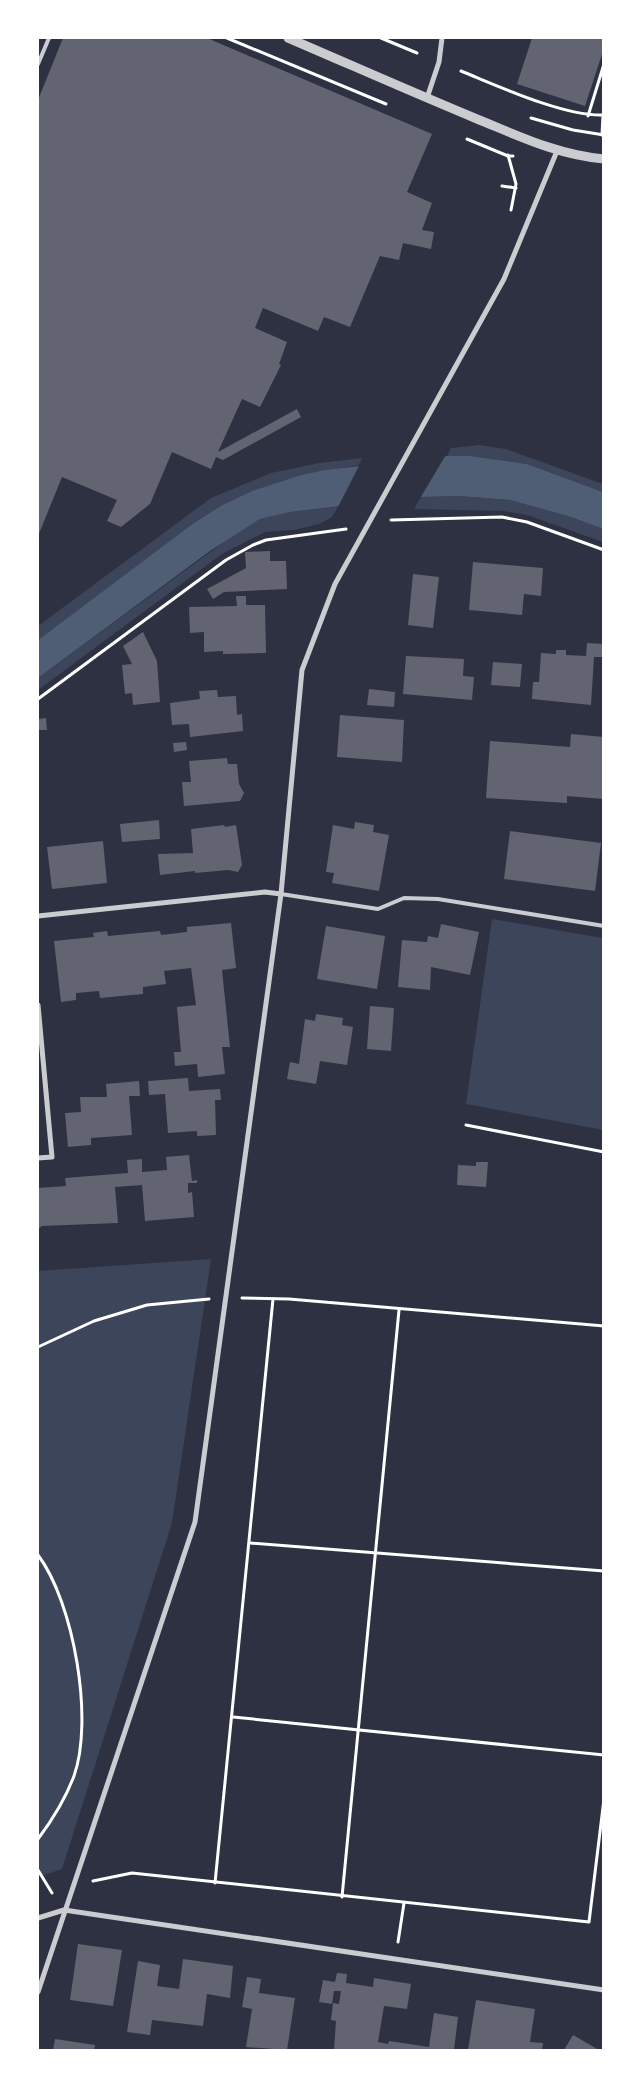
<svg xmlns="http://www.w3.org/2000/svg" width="641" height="2088" font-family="Karla,sans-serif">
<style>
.green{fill:#3c4559}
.water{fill:#4f5d75}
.pier{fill:#2d3142}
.building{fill:#626471}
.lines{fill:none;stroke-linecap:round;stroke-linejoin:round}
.path{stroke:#fff;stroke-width:3}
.service{stroke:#caccd0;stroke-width:4}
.minor{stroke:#caccd0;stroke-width:5}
.tertiary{stroke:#caccd0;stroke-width:9}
</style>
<rect width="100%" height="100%" fill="#2d3142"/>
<!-- green -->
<g class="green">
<polygon points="480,445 506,449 603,484 603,492 527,464 470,456 447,456 451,448"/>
<polygon points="362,458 359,465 301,475 252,491 222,505 191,525 38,640 38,626 211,498 271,473 319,463"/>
<polygon points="459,496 510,500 571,517 603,529 603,542 527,515 503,511 414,509 421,497"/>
<polygon points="338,507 332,517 319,524 294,530 265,532 222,554 38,690 38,678 235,534 260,519 290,512"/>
<polygon points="492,919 603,938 603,1130 466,1104"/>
<polygon points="211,1259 172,1523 62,1869 38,1877 38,1271"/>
</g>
<!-- water -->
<polygon class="water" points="447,456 470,456 527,464 603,492 603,529 571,517 510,500 459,496 421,497 290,512 260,519 210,551 38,678 38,640 191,525 222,505 252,491 301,475 325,470"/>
<!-- pier -->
<polygon class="pier" points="447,453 419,500 337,509 361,462"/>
<!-- building -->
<g class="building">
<polygon points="63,38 207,38 432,134 407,192 432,203 422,230 434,232 431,249 403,243 399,260 380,256 350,327 324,317 318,331 263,308 255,328 287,342 279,364 281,365 260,407 242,399 218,452 297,409 301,417 223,460 216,457 211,469 172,452 150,504 121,527 107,521 117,500 62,477 38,536 38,100"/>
<polygon points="532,38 604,38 604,48 585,106 517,84"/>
<polygon points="270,551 270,561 286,561 287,589 224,592 213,599 207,589 246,568 245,552"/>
<polygon points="473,562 543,568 541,596 524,594 522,615 469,610"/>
<polygon points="413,574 439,577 433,628 408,625"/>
<polygon points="236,596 246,596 246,605 265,605 266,653 223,654 223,651 204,652 204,632 190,633 189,607 237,606"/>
<polygon points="143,632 157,661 160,702 133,705 132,693 125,694 122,665 132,664 123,646"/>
<polygon points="587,643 604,644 604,657 594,657 591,705 532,699 533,682 539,682 541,653 556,654 556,650 566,650 566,655 586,656"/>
<polygon points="406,656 464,659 463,676 474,677 472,700 403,694"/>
<polygon points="493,662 522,664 520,687 491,685"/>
<polygon points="369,689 395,692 394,707 367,705"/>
<polygon points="217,690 218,697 236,696 237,715 242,714 243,731 190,737 189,724 172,725 170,703 200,699 199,691"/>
<polygon points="340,715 404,720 402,762 337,757"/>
<polygon points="46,718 47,730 38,730 38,719"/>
<polygon points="571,734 604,737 604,799 567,796 567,803 486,798 490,741 570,747"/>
<polygon points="186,742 187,750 174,752 173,743"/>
<polygon points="227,758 228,764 237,764 239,784 244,793 240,801 184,806 182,782 191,782 189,761"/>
<polygon points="159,820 160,839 122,842 120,824"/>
<polygon points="355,822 374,825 373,832 389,835 379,891 332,883 334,873 326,872 333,825 354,829"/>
<polygon points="224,825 225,827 236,825 242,865 238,872 228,870 195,873 195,871 160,875 158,854 193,853 191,829"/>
<polygon points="510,831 601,843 595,891 504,879"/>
<polygon points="103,841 107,883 52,889 47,847"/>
<polygon points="231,923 236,968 222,970 230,1047 222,1047 225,1074 198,1077 197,1064 175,1066 174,1052 181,1052 177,1007 196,1005 191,968 164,971 166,984 143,987 143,994 100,998 99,991 76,993 76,1000 61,1002 54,941 94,937 93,933 107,931 108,936 160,931 161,935 187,932 187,927"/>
<polygon points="441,924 479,932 470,975 431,967 430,990 398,987 402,940 427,942 428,936 438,938"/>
<polygon points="326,926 385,936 377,989 317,979"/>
<polygon points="370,1006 394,1008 391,1051 367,1049"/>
<polygon points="316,1014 343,1018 342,1025 353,1027 347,1065 320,1061 316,1084 287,1079 290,1062 299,1064 305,1019 315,1021"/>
<polygon points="188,1078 189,1091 220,1089 221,1100 215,1100 216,1135 197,1136 197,1131 168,1133 165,1094 149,1095 148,1081"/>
<polygon points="139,1081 140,1096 129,1096 132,1135 91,1138 91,1145 68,1147 65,1113 81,1112 80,1097 107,1097 106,1084"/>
<polygon points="189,1155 192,1181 197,1180 197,1183 188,1183 188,1193 192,1192 194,1217 145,1221 142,1185 115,1187 118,1223 42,1226 38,1229 38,1188 66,1186 65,1178 128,1173 127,1160 142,1159 142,1172 167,1170 166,1157"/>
<polygon points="476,1162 488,1162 486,1187 457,1185 458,1165 476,1166"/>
<polygon points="78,1944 122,1950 113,2006 70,2000"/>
<polygon points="183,1959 233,1966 230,1998 207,1994 203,2026 152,2020 150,2035 127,2032 138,1961 160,1965 157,1986 179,1989"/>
<polygon points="337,1973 347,1974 346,1983 373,1987 374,1978 411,1984 407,2009 384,2006 378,2042 388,2044 389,2041 429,2047 434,2013 458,2017 454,2050 334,2050 336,2021 331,2020 333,2003 339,2004 341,1991 334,1991 332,2004 319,2002 323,1980 335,1982"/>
<polygon points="247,1977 261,1979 259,1993 295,1998 287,2050 246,2047 252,2009 242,2007"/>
<polygon points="476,2000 535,2009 530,2042 543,2043 542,2050 468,2050"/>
<polygon points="573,2035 599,2050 564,2050"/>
<polygon points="55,2039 95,2045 94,2050 53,2050"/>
</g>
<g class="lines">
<!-- path -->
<g class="path">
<polyline points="227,38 386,104"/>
<polyline points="381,38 417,53"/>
<path d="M461,71c37,15 104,46 143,44"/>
<polyline points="588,116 604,64"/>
<polyline points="531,118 573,130 604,135"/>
<polyline points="602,135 603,115"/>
<polyline points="467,139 508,156 513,156"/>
<polyline points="508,155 516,184 511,210"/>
<polyline points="502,186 516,188"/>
<polyline points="391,520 502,517 527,522 604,550"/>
<polyline points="38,699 226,560 253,545 266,540 346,529"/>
<polyline points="466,1125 604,1152"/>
<polyline points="242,1298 289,1299 604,1326"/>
<polyline points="38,1347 94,1321 147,1305 209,1299"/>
<polyline points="250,1543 604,1571"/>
<path d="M38,1555c36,48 56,165 36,221 -9,24 -21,43 -36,63"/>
<polyline points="233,1717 604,1755"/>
<polyline points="38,1870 52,1893"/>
<polyline points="93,1881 132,1873 589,1922 604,1799"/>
<polyline points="215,1883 273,1299"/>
<polyline points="342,1897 399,1310"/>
<polyline points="398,1942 404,1903"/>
</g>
<!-- service -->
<g class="service">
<polyline points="38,64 49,38"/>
<polyline points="281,894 378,909 404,898 438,899 604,926"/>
</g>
<!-- minor -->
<g class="minor">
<polyline points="427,98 439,62 442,38"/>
<polyline points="38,916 265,892 281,894"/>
<polyline points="38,1005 52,1157 38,1158"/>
<polyline points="38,1918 64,1910 604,1990"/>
<polyline points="38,1992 195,1522 281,894 302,670 335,584 504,279 557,151"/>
</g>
<!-- tertiary -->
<path class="tertiary" d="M288,38c63,27 126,55 189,81 42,17 81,36 127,40"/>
</g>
<!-- border -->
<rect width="641" height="2088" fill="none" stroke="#ffffff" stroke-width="78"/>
</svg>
